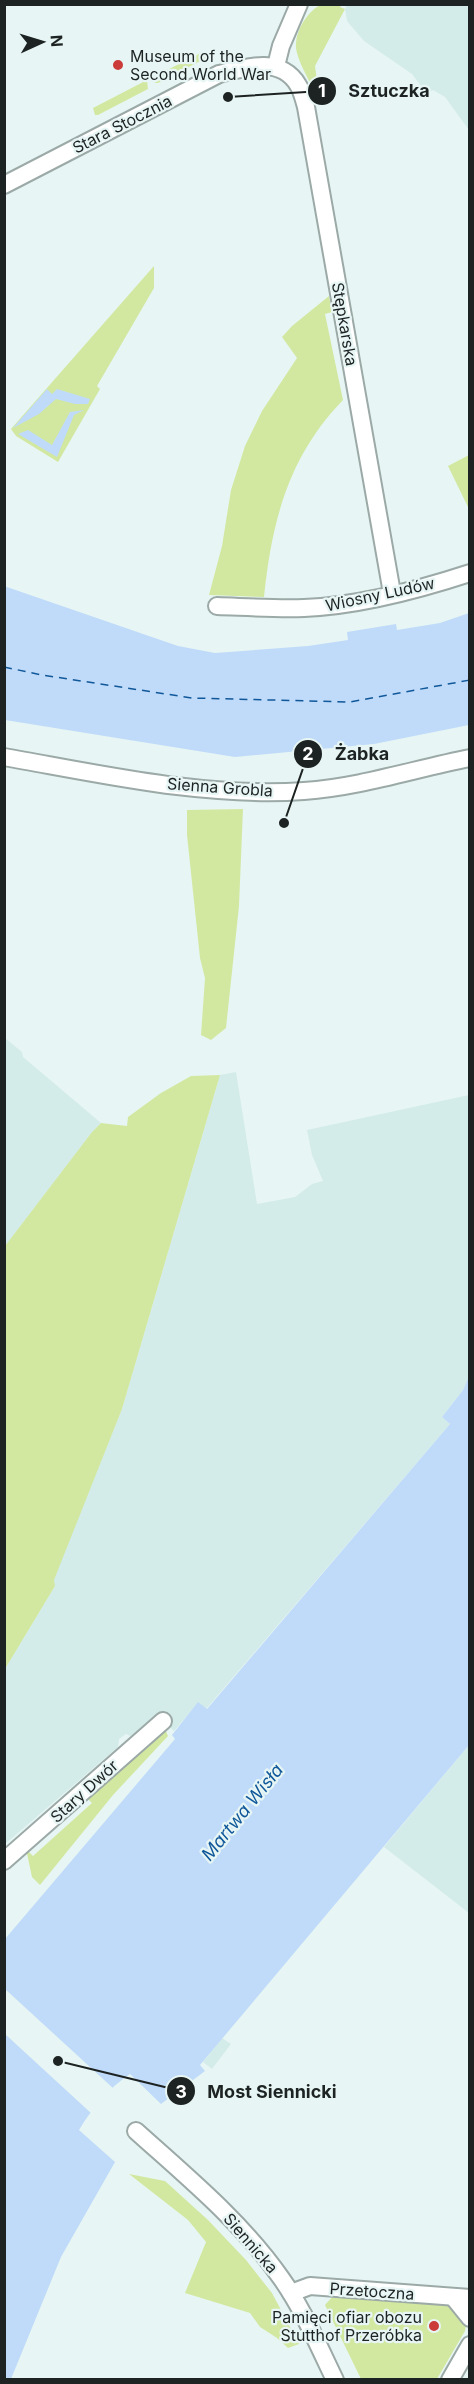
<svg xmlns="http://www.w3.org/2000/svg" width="474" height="2384" font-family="Inter,sans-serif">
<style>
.built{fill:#d4ece9}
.green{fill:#d2e8a1}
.water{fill:#c0dbf9}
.pier{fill:#e7f6f4}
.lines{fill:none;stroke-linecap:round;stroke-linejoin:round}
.ferry{stroke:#10589a;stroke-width:1.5;stroke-dasharray:8 6;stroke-linecap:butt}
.minor-casing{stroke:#9ba9a7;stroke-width:20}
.minor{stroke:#fff;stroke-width:16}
.poi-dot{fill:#ca3b39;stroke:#e7f6f4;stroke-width:2}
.labels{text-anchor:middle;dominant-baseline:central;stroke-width:4.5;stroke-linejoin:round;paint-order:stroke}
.poi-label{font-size:16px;fill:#1d2322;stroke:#e7f6f4;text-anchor:start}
.street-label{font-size:16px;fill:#1d2322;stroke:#e7f6f4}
.water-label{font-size:18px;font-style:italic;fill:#10589a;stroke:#e7f6f4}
.leader{fill:none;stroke:#1d2322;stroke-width:2}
.callout-dot{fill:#1d2322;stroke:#e7f6f4;stroke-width:2}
.mark-label{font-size:18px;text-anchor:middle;font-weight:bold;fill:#fff}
.callout-label{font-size:18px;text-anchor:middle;font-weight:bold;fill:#1d2322;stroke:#e7f6f4;stroke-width:4.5;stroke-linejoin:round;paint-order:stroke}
</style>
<rect width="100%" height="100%" fill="#e7f6f4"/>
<!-- built -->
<g class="built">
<polygon points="348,4 469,5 469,130 445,97 433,90 427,94 412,74 364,41 347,21 345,9"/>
<polygon points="5,1038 22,1052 23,1057 101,1123 92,1132 5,1246"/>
<polygon points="236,1072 257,1204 295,1197 312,1184 323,1181 312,1155 307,1130 469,1095 469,1376 463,1390 442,1417 450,1424 206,1709 198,1703 174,1731 156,1714 131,1736 126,1734 119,1739 118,1747 5,1844 5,1669 55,1586 53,1580 122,1409 220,1075"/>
<polygon points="469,1745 469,1913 384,1847"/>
<polygon points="222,2038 231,2044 212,2069 203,2062"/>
</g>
<!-- green -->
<g class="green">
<path d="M320,5h21l-1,2 5,2 -30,57 2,15 -5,7c-4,-11 -12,-23 -15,-35 -5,-18 9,-40 23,-48z"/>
<polygon points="205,51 208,57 158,83 155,83 153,77"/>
<polygon points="147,80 148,89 98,115 95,115 93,108"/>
<polygon points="154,266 154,288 97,386 100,389 58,462 16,436 11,429"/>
<path d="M329,296l3,16 -7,2 18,86c-55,57 -71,121 -79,197l-55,-2 13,-49 9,-56 14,-44 17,-35 35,-53 -15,-21 10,-11z"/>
<polygon points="469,455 470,506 468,507 448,466"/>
<polygon points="243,809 239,906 226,1028 211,1040 201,1035 205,978 200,958 187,835 187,810"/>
<polygon points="220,1075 122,1409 54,1580 55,1586 5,1669 5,1246 92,1132 101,1123 127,1126 128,1117 161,1093 191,1076"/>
<polygon points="165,1729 168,1736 113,1795 40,1885 32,1877 26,1849 33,1856 92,1803 85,1796"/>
<polygon points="129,2174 165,2181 208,2220 246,2260 272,2293 299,2344 288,2348 277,2338 260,2327 250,2313 185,2293 206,2242 188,2220"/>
<polygon points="333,2296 440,2301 452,2306 466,2325 465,2331 437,2379 361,2379 325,2305"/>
</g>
<!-- water -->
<g class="water">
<polygon points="47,389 52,394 57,389 90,399 88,404 75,404 56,399 39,414 13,428"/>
<polygon points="84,410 74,415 57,457 18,434 28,430 52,445 70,412"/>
<polygon points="4,586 178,646 215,653 308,646 348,640 347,632 396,624 397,630 440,623 469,613 469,725 374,744 235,757 5,720"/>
<path d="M469,1376v369l-269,320 5,6 -44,33 -31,-30c-22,15 -37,33 -51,56l36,32 -54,95 -50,122 -6,1v-441l170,-200 -3,-4 26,-33 9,7 243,-285 -8,-7 21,-27z"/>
</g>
<!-- pier -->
<polygon class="pier" points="5,1989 114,2089 92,2114 5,2034"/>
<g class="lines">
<!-- ferry -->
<polyline class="ferry" points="4,667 42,675 192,698 350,702 470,680"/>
<!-- minor casing -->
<g class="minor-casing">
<g id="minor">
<polyline points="276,66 281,46 299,4"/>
<path d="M4,185l215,-111c27,-7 62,-18 79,11 4,6 6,15 8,22l86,486"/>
<path d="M217,606c29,1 58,3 87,2 54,-2 114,-18 166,-35"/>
<path d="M4,757c97,17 202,41 300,34 57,-4 110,-22 166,-33"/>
<polyline points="4,1861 163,1721"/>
<path d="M136,2131c51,46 106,91 145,147 22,31 37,67 54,102"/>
<polyline points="291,2293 310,2286 470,2298"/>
<polyline points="453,2297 470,2318"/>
<polyline points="450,2380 470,2345"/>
</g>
</g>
<!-- minor -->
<use href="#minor" class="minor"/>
</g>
<!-- markers -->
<g class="poi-dot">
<circle cx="118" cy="65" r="6"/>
<circle cx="434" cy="2326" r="6"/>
</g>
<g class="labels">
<!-- poi labels -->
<g class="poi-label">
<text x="130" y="56">Museum of the<tspan x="130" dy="18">Second World War</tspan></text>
<text x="422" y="2317" text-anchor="end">Pamięci ofiar obozu<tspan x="422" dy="18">Stutthof Przeróbka</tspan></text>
</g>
<!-- street labels -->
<g class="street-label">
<text transform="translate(122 124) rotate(-27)">Stara Stocznia</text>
<text transform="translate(345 324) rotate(80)">Stępkarska</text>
<text transform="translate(380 594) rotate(-12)">Wiosny Ludów</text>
<text transform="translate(220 787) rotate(4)">Sienna Grobla</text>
<text transform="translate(84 1791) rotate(-42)">Stary Dwór</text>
<text transform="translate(251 2243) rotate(49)">Siennicka</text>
<text transform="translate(372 2291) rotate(4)">Przetoczna</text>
</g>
<!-- water labels -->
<g class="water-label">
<text transform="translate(242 1812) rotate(-51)">Martwa Wisła</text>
</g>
</g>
<!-- callouts -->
<path class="leader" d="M228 97L322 91M284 823L308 754M58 2061L181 2091"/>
<g class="callout-dot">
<circle cx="228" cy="97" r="6"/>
<circle cx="284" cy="823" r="6"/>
<circle cx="58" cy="2061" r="6"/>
<circle cx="322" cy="91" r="15"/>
<circle cx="308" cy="754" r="15"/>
<circle cx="181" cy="2091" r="15"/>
</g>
<g class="mark-label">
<text x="322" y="97">1</text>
<text x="308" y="760">2</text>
<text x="181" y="2098">3</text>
</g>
<g class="callout-label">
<text x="389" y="97">Sztuczka</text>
<text x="362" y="760">Żabka</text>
<text x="272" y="2098">Most Siennicki</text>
</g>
<!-- border -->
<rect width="474" height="2384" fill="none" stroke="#1d2322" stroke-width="12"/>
<!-- north arrow -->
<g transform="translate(42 42) rotate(86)" stroke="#e7f6f4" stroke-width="4.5" paint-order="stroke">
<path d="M0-4.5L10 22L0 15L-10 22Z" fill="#1d2322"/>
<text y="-9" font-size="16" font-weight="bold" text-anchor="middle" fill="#1d2322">N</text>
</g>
</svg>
